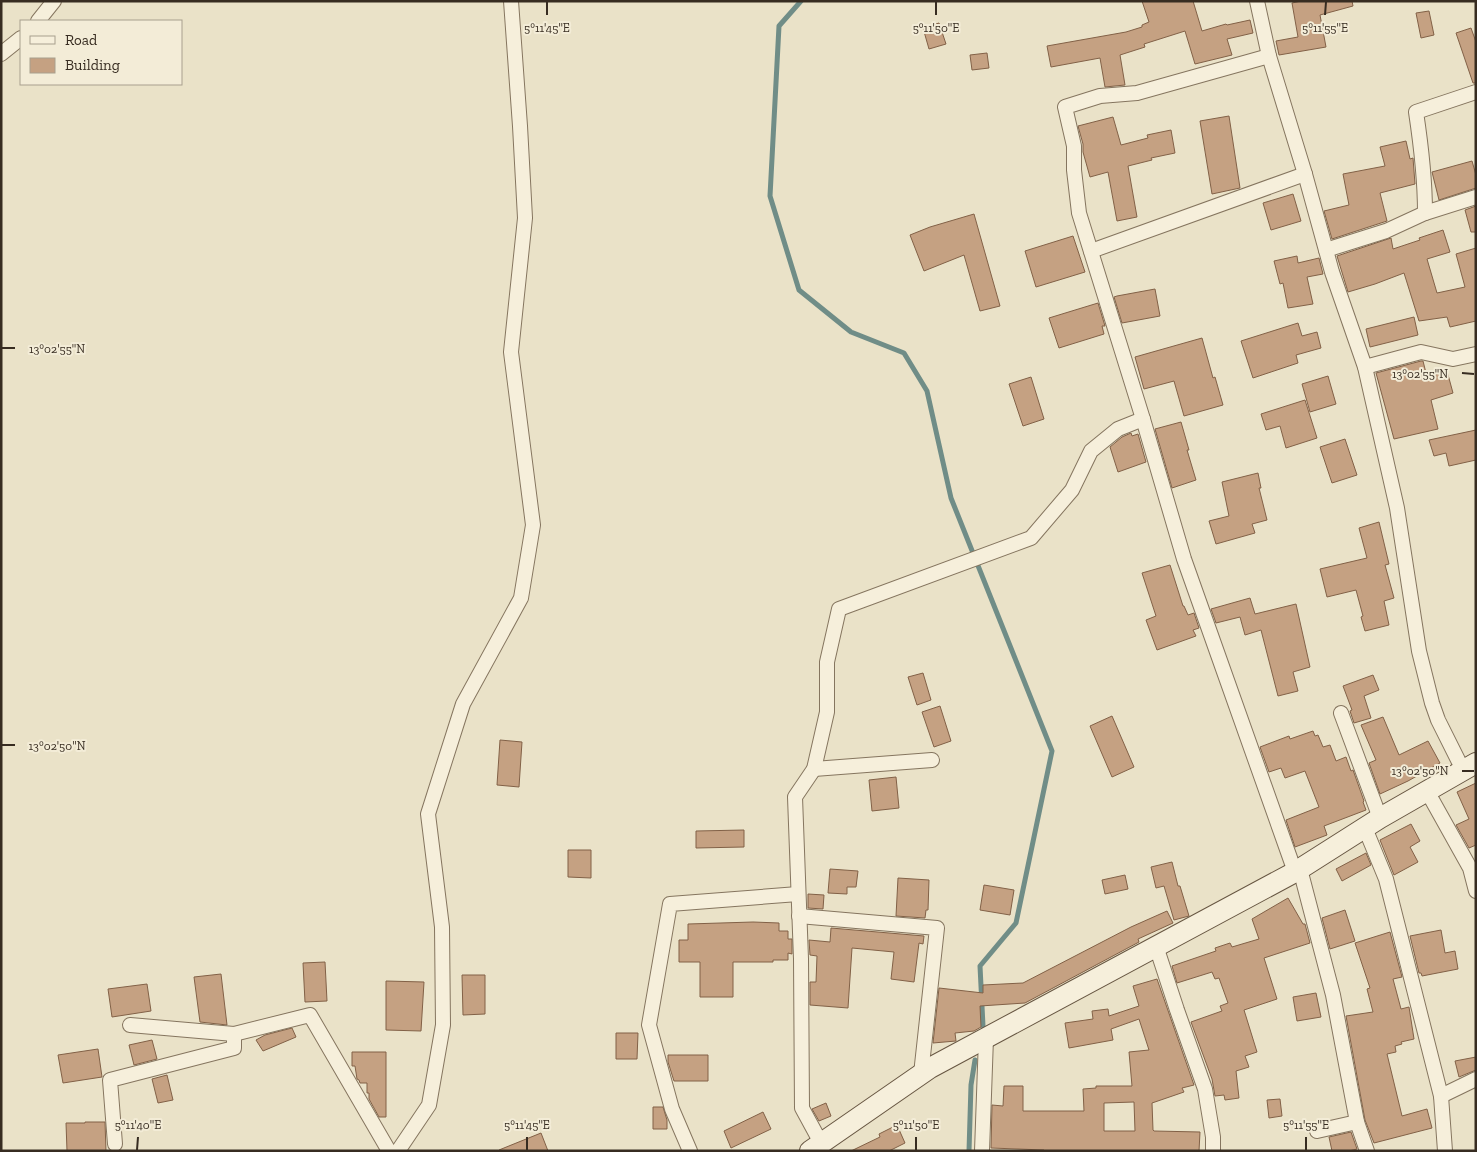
<svg xmlns="http://www.w3.org/2000/svg" width="1477" height="1152" font-family="'Zilla Slab',serif">
<style>
.lines{fill:none;stroke-linecap:round;stroke-linejoin:round}
.stream{stroke:#708d87;stroke-width:5}
.building{fill:#c5a182;stroke:#826147;fill-rule:evenodd}
.street-casing{stroke:#85755f;stroke-width:16}
.secondary-casing{stroke:#675642;stroke-width:22}
.street{stroke:#f6efdb;stroke-width:14}
.secondary{stroke:#f6efdb;stroke-width:20}
.ticks{fill:none;stroke:#372c21;stroke-width:2}
.ticks-label{font-size:12px;text-anchor:middle;fill:#372c21;stroke:#f3ecd7;stroke-width:4;stroke-linejoin:round;paint-order:stroke}
</style>
<rect width="100%" height="100%" fill="#eae2c8"/>
<g class="lines">
<!-- stream -->
<g class="stream">
<polyline points="801,1 779,26 770,196 799,290 851,332 904,353 927,391 951,498 1052,751 1016,923 980,966 983,1026"/>
<polyline points="969,1151 971,1085 975,1060"/>
</g>
</g>
<!-- building -->
<g class="building">
<polygon points="1142,1 1193,1 1202,31 1226,24 1227,25 1250,20 1253,33 1227,39 1232,55 1195,64 1185,31 1144,44 1145,47 1120,55 1125,85 1105,87 1100,58 1051,67 1047,46 1126,32 1142,27 1142,25 1149,22"/>
<polygon points="1301,1 1352,1 1353,6 1320,15 1326,47 1279,55 1276,41 1298,37 1292,3"/>
<polygon points="1429,11 1434,35 1421,38 1416,13"/>
<polygon points="939,23 946,44 929,49 923,28"/>
<polygon points="1471,28 1476,42 1476,83 1473,83 1456,33"/>
<polygon points="987,53 989,68 972,70 970,55"/>
<polygon points="1229,116 1240,188 1212,194 1200,121"/>
<polygon points="1113,117 1121,145 1148,138 1147,135 1171,130 1175,153 1151,158 1152,160 1128,166 1137,217 1117,221 1108,172 1090,177 1083,152 1083,144 1078,126"/>
<polygon points="1406,141 1410,159 1413,158 1415,184 1380,193 1387,221 1332,239 1324,211 1349,205 1343,174 1385,166 1380,147"/>
<polygon points="1472,161 1476,175 1476,188 1439,200 1432,172"/>
<polygon points="1293,194 1301,221 1271,230 1263,203"/>
<polygon points="1476,206 1476,232 1471,232 1465,210"/>
<polygon points="974,214 1000,306 980,311 964,255 924,271 910,235 930,227"/>
<polygon points="1443,230 1450,252 1427,259 1437,293 1465,287 1456,254 1476,248 1476,321 1450,327 1447,317 1419,321 1404,273 1375,284 1348,292 1337,256 1391,238 1393,249 1420,240 1419,238"/>
<polygon points="1073,236 1085,272 1036,287 1025,251"/>
<polygon points="1297,256 1298,263 1319,258 1323,274 1307,277 1313,304 1288,308 1283,283 1280,284 1274,261"/>
<polygon points="1155,289 1160,316 1122,323 1114,297 1117,296"/>
<polygon points="1098,303 1105,326 1102,326 1104,334 1059,348 1049,318"/>
<polygon points="1414,317 1418,335 1370,347 1366,329"/>
<polygon points="1298,323 1302,336 1317,332 1321,348 1296,355 1298,363 1253,378 1241,341"/>
<polygon points="1202,338 1213,378 1215,377 1223,405 1184,416 1174,381 1144,389 1135,357"/>
<polygon points="1421,361 1423,361 1427,377 1447,371 1453,393 1431,400 1438,429 1394,439 1376,373"/>
<polygon points="1328,376 1336,404 1310,412 1302,384"/>
<polygon points="1031,377 1044,419 1023,426 1009,384"/>
<polygon points="1305,400 1317,438 1286,448 1280,426 1266,430 1261,414"/>
<polygon points="1181,422 1189,450 1187,450 1196,480 1172,488 1155,429"/>
<polygon points="1476,430 1476,460 1449,466 1446,453 1434,456 1429,440"/>
<polygon points="1131,433 1132,436 1138,434 1146,462 1118,472 1110,447 1122,437"/>
<polygon points="1345,439 1357,475 1332,483 1320,447"/>
<polygon points="1258,473 1261,488 1259,488 1267,520 1252,524 1255,533 1216,544 1209,521 1229,516 1222,482"/>
<polygon points="1379,522 1389,564 1385,565 1394,598 1384,601 1389,625 1365,631 1361,617 1363,616 1356,590 1327,597 1320,569 1367,558 1359,528"/>
<polygon points="1170,565 1183,606 1184,606 1188,615 1194,613 1199,628 1193,630 1196,636 1157,650 1146,620 1156,616 1142,573"/>
<polygon points="1250,598 1255,614 1296,604 1310,667 1293,672 1298,691 1278,696 1261,630 1245,635 1240,617 1216,623 1211,609"/>
<polygon points="923,673 931,700 917,705 908,677"/>
<polygon points="1373,675 1379,690 1364,696 1371,718 1354,723 1350,711 1352,710 1343,686"/>
<polygon points="940,706 951,741 934,747 922,712"/>
<polygon points="1112,716 1134,767 1112,777 1090,726"/>
<polygon points="1383,717 1399,755 1428,741 1440,763 1408,781 1380,794 1369,763 1376,760 1361,725"/>
<polygon points="1313,731 1315,736 1318,735 1323,747 1330,745 1336,761 1346,757 1351,771 1353,770 1364,801 1363,802 1366,810 1324,826 1327,835 1295,847 1286,820 1319,807 1305,771 1285,778 1281,768 1269,772 1260,747 1289,736 1290,739"/>
<polygon points="500,740 522,742 519,787 497,785"/>
<polygon points="896,777 899,808 872,811 869,780"/>
<polygon points="1476,783 1476,845 1469,848 1456,825 1469,819 1457,792"/>
<polygon points="1411,824 1420,841 1410,847 1418,862 1394,875 1380,840"/>
<polygon points="744,830 744,847 696,848 696,831"/>
<polygon points="568,850 591,850 591,878 568,877"/>
<polygon points="1366,853 1371,865 1342,881 1336,869"/>
<polygon points="1172,862 1178,886 1180,886 1189,916 1174,920 1164,886 1156,888 1151,867"/>
<polygon points="830,869 858,871 856,887 847,887 847,894 828,893"/>
<polygon points="1125,875 1128,889 1105,894 1102,880"/>
<polygon points="898,878 929,880 928,910 926,910 925,918 896,916"/>
<polygon points="984,885 1014,890 1010,915 980,910"/>
<polygon points="808,894 824,895 823,909 808,908"/>
<polygon points="1288,898 1303,924 1305,924 1310,943 1264,958 1277,999 1244,1010 1257,1052 1245,1056 1249,1067 1236,1071 1239,1098 1225,1100 1224,1095 1215,1096 1212,1079 1191,1022 1222,1011 1220,1006 1228,1003 1219,978 1215,979 1212,972 1177,983 1172,966 1216,951 1215,948 1230,943 1232,947 1259,939 1252,919"/>
<polygon points="1345,910 1355,941 1330,949 1322,918"/>
<polygon points="1167,911 1173,923 1138,939 1139,942 1025,1003 980,1006 981,1027 974,1031 955,1033 956,1041 933,1043 939,988 983,993 983,985 1023,983 1131,927"/>
<polygon points="753,922 779,923 779,931 788,931 788,939 792,939 792,954 788,953 788,960 773,960 773,962 733,962 733,997 700,997 700,962 679,962 679,940 688,940 688,924"/>
<polygon points="831,928 924,936 923,944 919,943 914,982 891,979 894,952 852,948 848,1008 810,1005 810,982 816,982 817,956 810,955 809,940 830,942"/>
<polygon points="1441,930 1445,953 1455,951 1458,969 1422,976 1421,973 1419,973 1410,936"/>
<polygon points="1390,932 1402,977 1393,979 1401,1009 1409,1007 1414,1039 1401,1042 1402,1044 1395,1046 1396,1052 1387,1054 1402,1116 1427,1109 1432,1128 1374,1143 1365,1120 1346,1016 1373,1012 1367,989 1370,988 1355,943"/>
<polygon points="325,962 327,1001 305,1002 303,963"/>
<polygon points="221,974 227,1025 200,1022 194,977"/>
<polygon points="462,975 485,975 485,1014 463,1015"/>
<path d="M1157,979l37,106 -12,3 2,4 -32,11 1,27 1,1 46,1 -1,19h-155v-1l-53,-2 1,-43 11,1 1,-20h19v25h61l-1,-22 13,-1v-2h36l-3,-34 20,-2 -10,-31 -28,10 2,11 -44,8 -4,-25 28,-4 -1,-8 16,-2 1,7 30,-10 -6,-20zM1134,1102l1,29h-31v-28z"/>
<polygon points="386,981 424,982 421,1031 386,1030"/>
<polygon points="147,984 151,1011 112,1017 108,989"/>
<polygon points="1316,993 1321,1017 1297,1021 1293,997"/>
<polygon points="292,1028 296,1037 263,1051 256,1040 265,1035"/>
<polygon points="616,1033 638,1033 637,1059 616,1059"/>
<polygon points="152,1040 157,1059 134,1065 129,1045"/>
<polygon points="98,1049 102,1077 63,1083 58,1055"/>
<polygon points="352,1052 386,1052 386,1117 379,1117 369,1099 369,1093 367,1093 367,1083 360,1083 359,1080 357,1079 355,1066 352,1066"/>
<polygon points="668,1055 708,1055 708,1081 674,1081 668,1062"/>
<polygon points="1476,1057 1476,1070 1459,1077 1455,1061"/>
<polygon points="167,1075 173,1100 158,1103 152,1079"/>
<polygon points="1280,1099 1282,1116 1269,1118 1267,1100"/>
<polygon points="826,1103 831,1116 819,1121 812,1109"/>
<polygon points="653,1107 663,1107 667,1120 667,1129 653,1129"/>
<polygon points="763,1112 771,1129 731,1148 724,1131"/>
<polygon points="85,1122 105,1122 106,1151 67,1151 66,1123 85,1123"/>
<polygon points="897,1125 905,1143 889,1151 851,1151 880,1137 879,1134"/>
<polygon points="1351,1132 1357,1149 1349,1151 1332,1151 1329,1137"/>
<polygon points="541,1133 548,1151 499,1151 499,1150"/>
</g>
<g class="lines">
<!-- street casing -->
<g class="street-casing">
<g id="street">
<polyline points="1257,1 1269,56 1305,174 1332,272 1365,367 1397,508 1419,651 1432,703 1438,720 1463,770"/>
<polyline points="38,21 54,1"/>
<polyline points="1,54 21,38"/>
<polyline points="1269,56 1137,93 1100,96 1065,107 1074,146 1074,170 1079,213 1143,419 1184,559 1295,872"/>
<path d="M1425,213c0,-34 -4,-68 -9,-101l60,-20"/>
<polyline points="1326,250 1386,231 1425,213 1476,197"/>
<polyline points="1091,251 1305,174"/>
<polyline points="1365,367 1421,352 1453,359 1476,354"/>
<polyline points="1341,713 1380,818"/>
<polyline points="814,769 932,760"/>
<polyline points="1427,791 1470,868 1476,891"/>
<polyline points="1365,828 1386,879 1441,1096 1445,1151"/>
<polyline points="1300,869 1333,995 1357,1122 1367,1151"/>
<polyline points="799,916 937,928 921,1074"/>
<polyline points="1156,946 1177,1010 1205,1089 1213,1137 1213,1151"/>
<polyline points="130,1025 234,1034 310,1015 389,1151"/>
<polyline points="1441,1096 1476,1079"/>
<polyline points="1317,1131 1357,1122"/>
<polyline points="821,1143 802,1108 801,959 795,797 814,769 827,712 827,662 839,609 1031,538 1072,490 1091,451 1118,429 1143,419"/>
<polyline points="115,1144 110,1080 234,1048 234,1034"/>
<polyline points="398,1151 429,1105 443,1025 442,927 428,814 463,704 521,598 533,525 511,352 525,218 520,126 511,1"/>
<polyline points="690,1151 672,1109 649,1025 670,904 798,894"/>
<polyline points="982,1151 986,1038"/>
</g>
</g>
<!-- secondary casing -->
<g class="secondary-casing">
<polyline id="secondary" points="810,1151 930,1068 1295,872 1380,818 1476,763"/>
</g>
<!-- street -->
<use href="#street" class="street"/>
<!-- secondary -->
<use href="#secondary" class="secondary"/>
</g>
<!-- ticks -->
<path class="ticks" d="M547,15v-13M936,15v-13M1325,15l1,-13M2,348h13M1462,373l12,1M2,745h13M1462,771h12M137,1150l1,-13M527,1150v-13M916,1150v-13M1306,1150v-13"/>
<g class="ticks-label">
<text x="547" y="32">5°11'45"E</text>
<text x="936" y="32">5°11'50"E</text>
<text x="1325" y="32">5°11'55"E</text>
<text x="57" y="353">13°02'55"N</text>
<text x="1420" y="378">13°02'55"N</text>
<text x="57" y="750">13°02'50"N</text>
<text x="1420" y="775">13°02'50"N</text>
<text x="138" y="1129">5°11'40"E</text>
<text x="527" y="1129">5°11'45"E</text>
<text x="916" y="1129">5°11'50"E</text>
<text x="1306" y="1129">5°11'55"E</text>
</g>
<!-- border -->
<rect width="1477" height="1152" fill="none" stroke="#372c21" stroke-width="5"/>
<!-- legend -->
<rect x="20" y="20" width="162" height="65" fill="#f3ecd7" stroke="#a89f8e"/>
<rect x="30" y="36" width="25" height="8" fill="#f6efdb" stroke="#a89f8e"/>
<text x="65" y="45" font-size="15" fill="#372c21">Road</text>
<rect x="30" y="58" width="25" height="15" fill="#c5a182" stroke="#a89f8e"/>
<text x="65" y="70" font-size="15" fill="#372c21">Building</text>
</svg>
